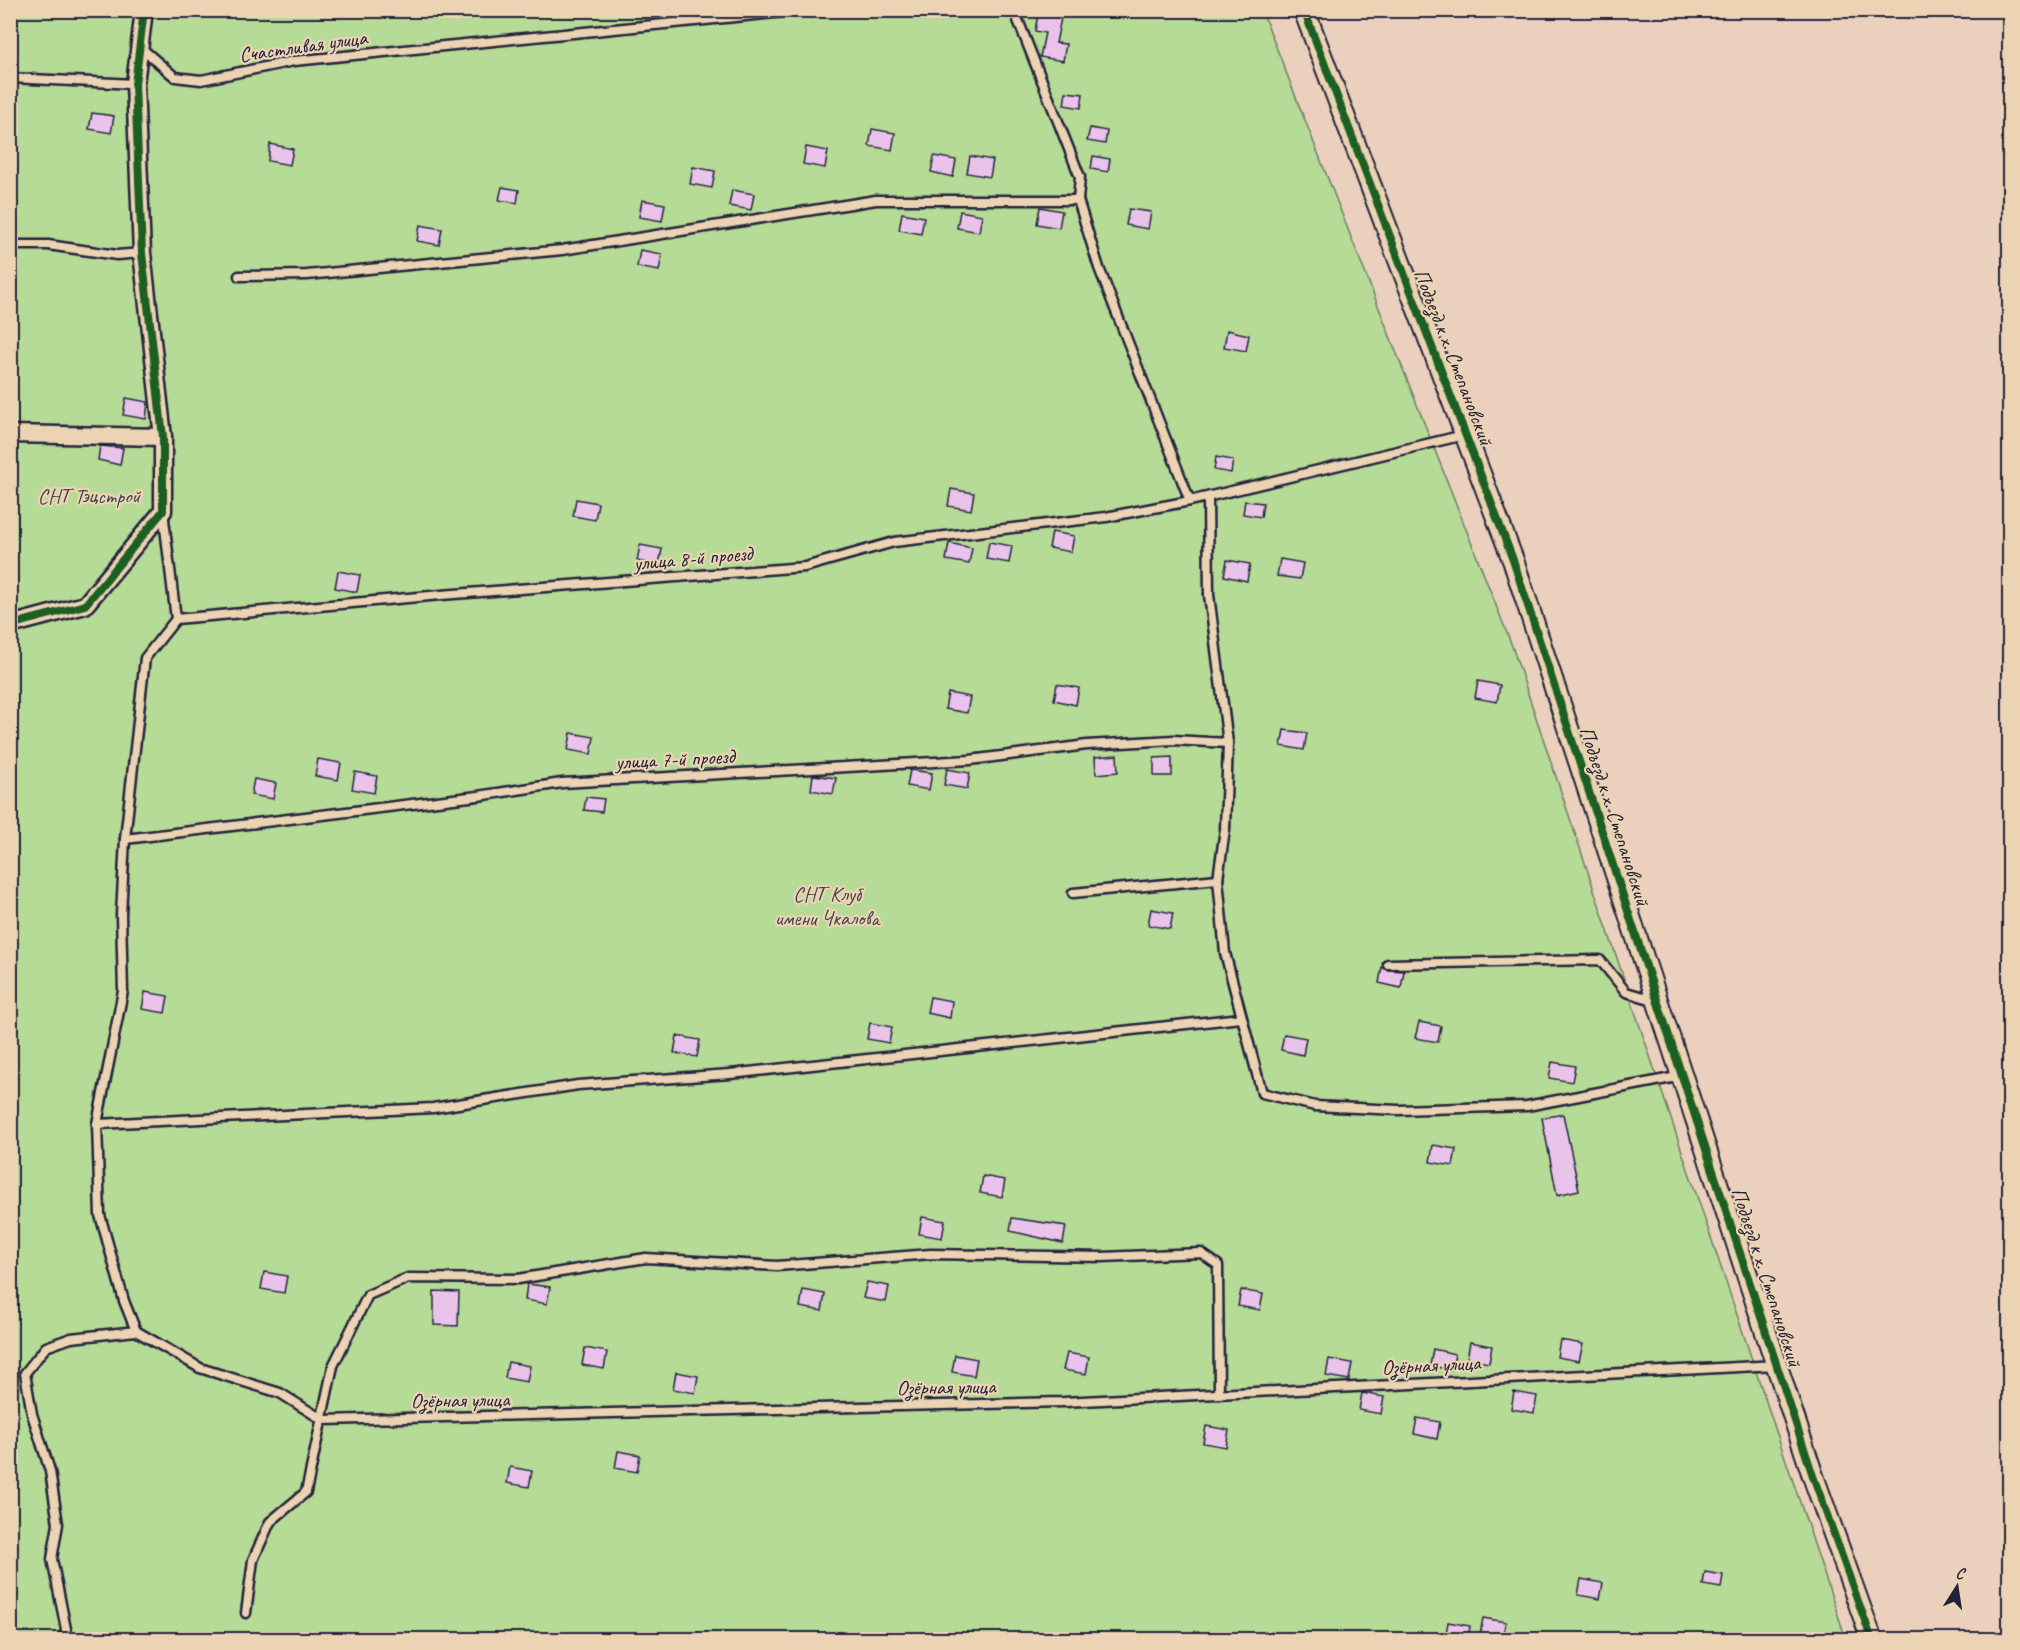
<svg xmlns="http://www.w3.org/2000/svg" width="2020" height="1650" font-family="Caveat,sans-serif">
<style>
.green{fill:#b5db96;stroke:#6c7e68;stroke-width:1.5}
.building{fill:#eac3eb;stroke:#22223b;stroke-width:1.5}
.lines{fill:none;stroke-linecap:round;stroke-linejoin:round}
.service-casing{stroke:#22223b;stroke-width:13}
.minor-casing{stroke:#22223b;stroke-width:21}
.tertiary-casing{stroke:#22223b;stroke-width:24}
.service{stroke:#ecd3b3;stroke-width:8}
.minor{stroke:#ecd3b3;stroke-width:16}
.tertiary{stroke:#ecd3b3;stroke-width:20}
.cycleway-casing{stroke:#ecd3b3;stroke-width:11}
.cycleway{stroke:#1b5e20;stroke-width:8}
.labels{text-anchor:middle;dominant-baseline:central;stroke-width:4.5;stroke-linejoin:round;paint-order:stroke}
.street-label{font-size:21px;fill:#22223b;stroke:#ecd3b3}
.park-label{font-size:21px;fill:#3f474d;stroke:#ecd3b3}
</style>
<rect width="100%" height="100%" fill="#ecd0be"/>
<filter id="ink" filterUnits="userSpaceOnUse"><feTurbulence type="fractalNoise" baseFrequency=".0167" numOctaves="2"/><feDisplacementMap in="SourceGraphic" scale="12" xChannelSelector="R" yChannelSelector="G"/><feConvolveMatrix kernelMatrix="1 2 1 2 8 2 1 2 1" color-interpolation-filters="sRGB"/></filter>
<g filter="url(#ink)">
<!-- green -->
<polygon class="green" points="11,11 1262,11 1512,646 1846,1639 11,1640"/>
<!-- building -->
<g class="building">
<polygon points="1049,10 1062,13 1056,43 1066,44 1063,61 1040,57 1045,33 1035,31 1038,14 1048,16"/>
<polygon points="1066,92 1083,94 1081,108 1064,105"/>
<polygon points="92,113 114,116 111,133 89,129"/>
<polygon points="1090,128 1107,131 1105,144 1087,141"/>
<polygon points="872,129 895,133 892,150 869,146"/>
<polygon points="270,144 293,149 290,165 268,161"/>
<polygon points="806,147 828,151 825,168 803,164"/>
<polygon points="934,156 956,160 953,177 931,172"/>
<polygon points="970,156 993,160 990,177 967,173"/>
<polygon points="1093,156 1110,159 1108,172 1091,169"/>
<polygon points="693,167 715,171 712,188 690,184"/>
<polygon points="502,187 519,190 517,203 499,200"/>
<polygon points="732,190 754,194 751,210 729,206"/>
<polygon points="642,200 665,204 662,221 639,217"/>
<polygon points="1040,207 1062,211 1059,228 1037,224"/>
<polygon points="1129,209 1151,212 1148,229 1126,225"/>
<polygon points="960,211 982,215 979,232 957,228"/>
<polygon points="902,213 924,217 921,234 899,230"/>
<polygon points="420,225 442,229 439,245 417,241"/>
<polygon points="640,250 662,254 659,271 637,267"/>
<polygon points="1227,330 1249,335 1246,351 1224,347"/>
<polygon points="126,398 148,402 146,419 123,415"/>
<polygon points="100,446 123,448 120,465 98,460"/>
<polygon points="1216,457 1233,460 1231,473 1214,470"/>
<polygon points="951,489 974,493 971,510 948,506"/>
<polygon points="576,499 598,503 595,520 573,516"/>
<polygon points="1245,501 1263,503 1261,517 1243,514"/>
<polygon points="1052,532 1074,536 1071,552 1049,548"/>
<polygon points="989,542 1012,546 1009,563 986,559"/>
<polygon points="949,543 972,548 969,564 946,560"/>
<polygon points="640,545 662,549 659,565 637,561"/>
<polygon points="1280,559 1303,563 1300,579 1277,576"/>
<polygon points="1227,560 1250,564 1247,581 1224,576"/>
<polygon points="338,571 360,575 357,592 335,588"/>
<polygon points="1478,681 1500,685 1497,702 1475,698"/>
<polygon points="1057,684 1079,688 1076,705 1054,700"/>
<polygon points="948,693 970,697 967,713 945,709"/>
<polygon points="1284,730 1307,733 1304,750 1281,746"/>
<polygon points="571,733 594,737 591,754 568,750"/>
<polygon points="1117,755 1118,772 1096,774 1095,757"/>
<polygon points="1172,757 1172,776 1154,776 1154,758"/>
<polygon points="318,759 341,763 338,780 315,776"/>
<polygon points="947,769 970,773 967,789 944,785"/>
<polygon points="910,770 932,773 929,790 907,786"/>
<polygon points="355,772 377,776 374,793 352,789"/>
<polygon points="813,775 836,778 833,794 811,790"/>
<polygon points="254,779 276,783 273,799 251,795"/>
<polygon points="586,797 604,799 602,812 584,810"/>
<polygon points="1151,909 1173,913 1170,929 1148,925"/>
<polygon points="1382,967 1388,970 1404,971 1401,988 1379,983"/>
<polygon points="145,992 168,996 165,1013 142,1009"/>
<polygon points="930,997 952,1001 950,1018 927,1013"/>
<polygon points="1419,1022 1441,1026 1438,1042 1415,1038"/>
<polygon points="870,1023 892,1027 889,1043 867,1039"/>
<polygon points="1284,1034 1306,1038 1303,1055 1281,1050"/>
<polygon points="677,1036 700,1040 697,1057 674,1053"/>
<polygon points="1552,1062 1575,1066 1572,1082 1549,1078"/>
<polygon points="1563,1114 1579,1190 1557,1195 1542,1118"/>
<polygon points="1433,1145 1456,1149 1453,1166 1430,1162"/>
<polygon points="983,1176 1005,1180 1002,1197 980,1193"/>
<polygon points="922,1217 945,1221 942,1238 919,1234"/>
<polygon points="1012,1218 1066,1226 1063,1243 1010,1231"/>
<polygon points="264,1272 287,1276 284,1293 261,1289"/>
<polygon points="867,1282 889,1286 886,1302 863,1298"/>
<polygon points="527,1284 550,1287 547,1304 525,1300"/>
<polygon points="803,1290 825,1294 822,1311 800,1307"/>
<polygon points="1241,1290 1263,1294 1260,1310 1238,1306"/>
<polygon points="434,1291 459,1292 458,1326 434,1325"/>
<polygon points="1560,1340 1583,1344 1579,1361 1557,1357"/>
<polygon points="1470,1342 1492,1346 1489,1363 1467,1359"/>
<polygon points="585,1348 607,1352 604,1369 582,1365"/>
<polygon points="1433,1349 1455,1354 1452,1370 1430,1366"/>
<polygon points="1067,1353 1089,1357 1086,1374 1063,1370"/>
<polygon points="955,1355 977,1359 974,1376 952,1372"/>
<polygon points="1329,1359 1352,1363 1349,1380 1326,1376"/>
<polygon points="508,1362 530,1366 527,1382 505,1378"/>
<polygon points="676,1372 698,1376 695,1393 673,1389"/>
<polygon points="1514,1392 1537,1396 1534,1413 1511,1409"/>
<polygon points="1362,1393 1384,1397 1381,1414 1359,1410"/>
<polygon points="1417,1418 1440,1422 1437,1439 1414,1434"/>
<polygon points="1206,1426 1229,1430 1226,1447 1203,1443"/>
<polygon points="618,1451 640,1455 637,1472 615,1468"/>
<polygon points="510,1467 532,1471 529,1487 507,1483"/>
<polygon points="1705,1572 1723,1575 1721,1588 1703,1585"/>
<polygon points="1581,1579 1603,1583 1600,1599 1578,1595"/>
<polygon points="1483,1618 1506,1622 1503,1638 1480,1634"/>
<polygon points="1448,1622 1470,1626 1468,1640 1445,1640"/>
</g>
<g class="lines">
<!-- service casing -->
<g class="service-casing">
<g id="service">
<polyline points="1014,10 1080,177 1078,200 1099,268 1190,501"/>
<polyline points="140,47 175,77 201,80 294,61 805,10"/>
<polyline points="10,78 135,84"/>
<polyline points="10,245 48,245 117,255 142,253"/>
<polyline points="239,276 307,275 562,250 876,200 1078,200"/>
<polyline points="1208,497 1209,595 1228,743 1225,829 1218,879 1225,953 1262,1093 1315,1106 1398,1110 1527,1106 1682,1076"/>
<polyline points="176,619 441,595 805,567 894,542 1106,517 1190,501 1464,435"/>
<polyline points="125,839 478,796 562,783 970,760 1087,745 1173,740 1228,743"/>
<polyline points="1073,893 1218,879"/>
<polyline points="1388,964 1600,960 1626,992 1657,1001"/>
<polyline points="97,1124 433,1108 578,1085 730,1074 1241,1018"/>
<polyline points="136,1331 200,1368 280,1393 323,1420 1064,1402 1777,1365"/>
<polyline points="246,1613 253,1560 270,1522 306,1492 333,1366 368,1295 408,1278 518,1279 646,1258 777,1266 931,1254 1102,1257 1201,1253 1218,1265 1219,1394"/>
<polyline points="64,1640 66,1629 52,1559 58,1524 50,1471 32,1414 25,1373 46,1347 71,1338 136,1331 124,1301 100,1215 97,1124 123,991 121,915 125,839 145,658 176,619 163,511"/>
<polyline points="1692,1640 1817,1637 1855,1640"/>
</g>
</g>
<!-- minor casing -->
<g class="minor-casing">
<g id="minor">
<polyline points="10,434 163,437"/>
<polyline points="10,625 85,605 163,511 163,437 142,253 135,84 144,10"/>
</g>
</g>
<!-- tertiary casing -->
<g class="tertiary-casing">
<polyline id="tertiary" points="1304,10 1513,560 1813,1476 1872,1640"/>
</g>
<!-- service -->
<use href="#service" class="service"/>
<!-- minor -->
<use href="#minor" class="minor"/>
<!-- tertiary -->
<use href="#tertiary" class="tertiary"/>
<!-- cycleway casing -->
<g class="cycleway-casing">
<g id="cycleway">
<polyline points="1304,10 1513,560 1813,1476 1872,1640"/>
<polyline points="10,625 85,605 163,511 163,437 142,253 135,84 144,10"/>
</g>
</g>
<!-- cycleway -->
<use href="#cycleway" class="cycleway"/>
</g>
</g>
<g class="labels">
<!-- street labels -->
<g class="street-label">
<text transform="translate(303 46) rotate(-8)">Счастливая улица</text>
<text transform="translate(1454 357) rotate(69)">Подъезд к х. Степановский</text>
<text transform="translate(693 558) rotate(-5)">улица 8-й проезд</text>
<text transform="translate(675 759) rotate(-3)">улица 7-й проезд</text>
<text transform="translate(1615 816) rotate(72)">Подъезд к х. Степановский</text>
<text transform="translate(1767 1277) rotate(72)">Подъезд к х. Степановский</text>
<text transform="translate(1431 1365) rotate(-3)">Озёрная улица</text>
<text transform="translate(946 1387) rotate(-1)">Озёрная улица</text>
<text transform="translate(460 1400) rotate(-1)">Озёрная улица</text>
</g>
<!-- park labels -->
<g class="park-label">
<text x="89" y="496">СНТ Тэцстрой</text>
<text x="827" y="894">СНТ Клуб<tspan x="827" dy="24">имени Чкалова</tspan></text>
</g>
</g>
<!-- margin -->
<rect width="2020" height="1650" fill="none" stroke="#ecd3b3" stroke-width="36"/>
<rect x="18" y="18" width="1984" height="1614" fill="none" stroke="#22223b" stroke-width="2" filter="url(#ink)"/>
<!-- north arrow -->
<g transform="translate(1957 1587) rotate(12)" stroke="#ecd3b3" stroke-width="4.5" paint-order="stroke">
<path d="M0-4.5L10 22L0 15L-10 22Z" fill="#22223b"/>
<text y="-9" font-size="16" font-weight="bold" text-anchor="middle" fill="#22223b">С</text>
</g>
</svg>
